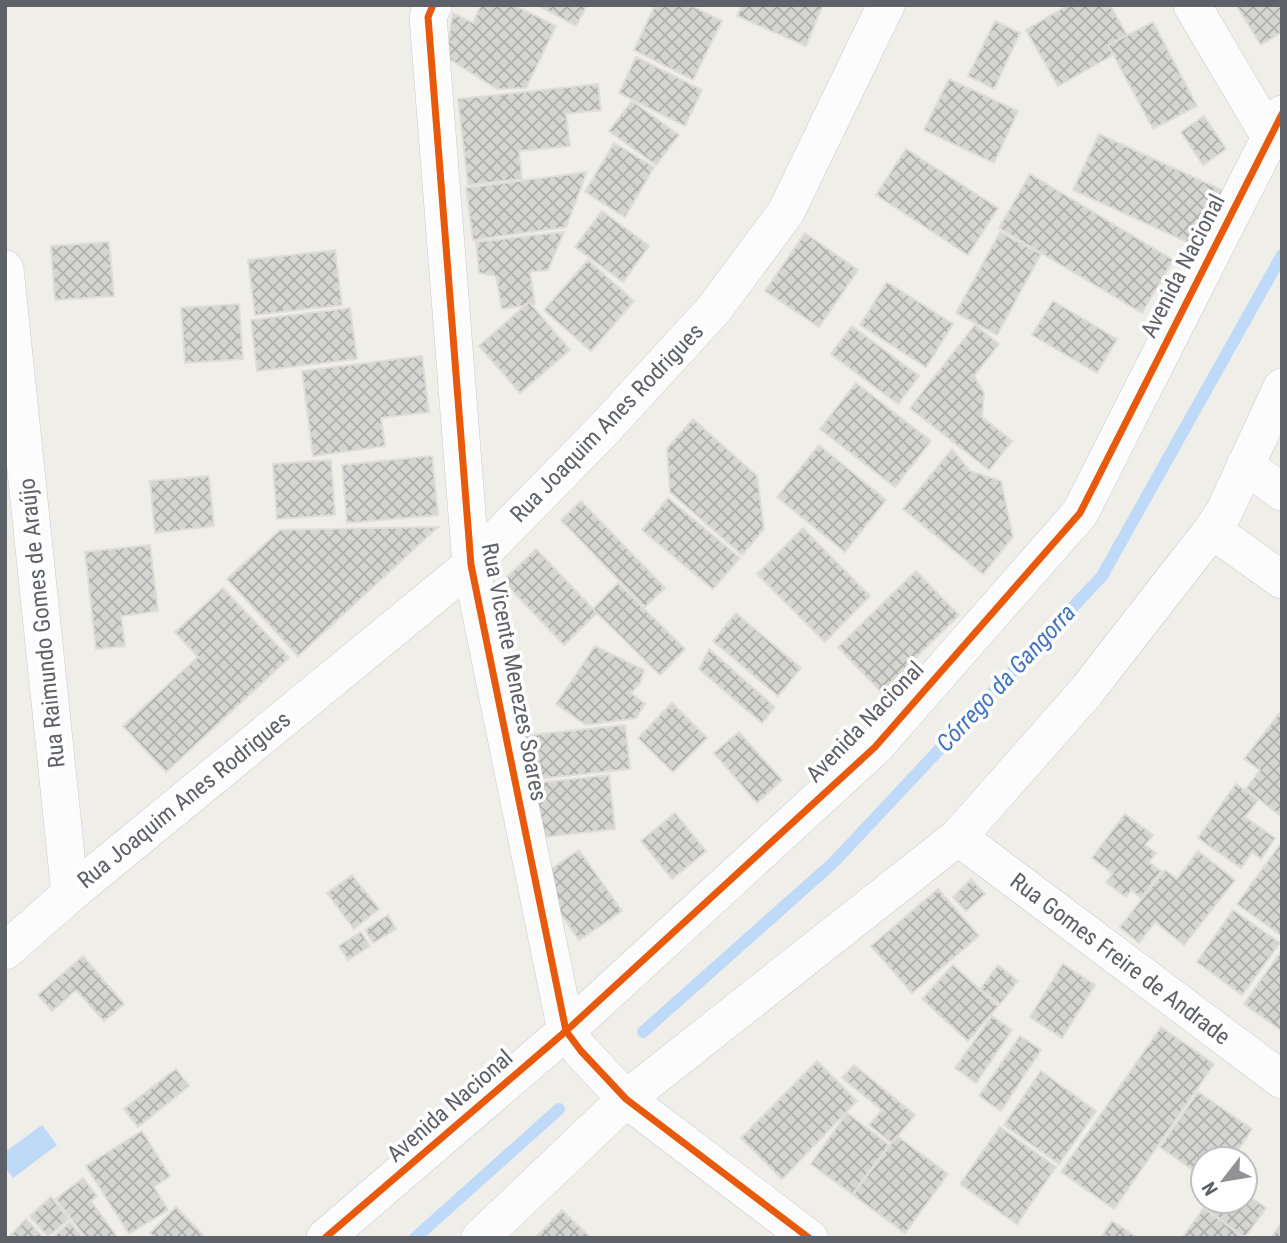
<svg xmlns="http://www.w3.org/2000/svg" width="1287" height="1243" font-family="'Roboto Condensed',sans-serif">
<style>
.water{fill:#bedaf8}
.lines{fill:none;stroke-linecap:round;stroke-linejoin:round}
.stream{stroke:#bedaf8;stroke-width:12}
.building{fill:url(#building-cross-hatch);stroke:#deddd8;stroke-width:2}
.minor-casing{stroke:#cccbcb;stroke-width:38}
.minor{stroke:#fdfcfc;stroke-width:37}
.cycleway-casing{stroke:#fff;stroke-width:11}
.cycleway{stroke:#e8590c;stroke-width:7}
.labels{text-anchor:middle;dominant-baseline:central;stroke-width:7;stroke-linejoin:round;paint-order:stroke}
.street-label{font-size:23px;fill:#5e6168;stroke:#fff}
.water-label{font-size:24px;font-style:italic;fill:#4374bf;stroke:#fff}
</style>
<defs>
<pattern id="building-cross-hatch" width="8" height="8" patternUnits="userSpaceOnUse" patternTransform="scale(1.75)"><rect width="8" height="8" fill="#d5d5d2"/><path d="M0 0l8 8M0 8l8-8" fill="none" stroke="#b0b0ae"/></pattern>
</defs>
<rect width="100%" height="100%" fill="#efeee9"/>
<!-- water -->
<polygon class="water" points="42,1125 57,1145 13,1178 5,1167 5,1152"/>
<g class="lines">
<!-- stream -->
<g class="stream">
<polyline points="643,1032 833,863 1102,576 1282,255"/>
<polyline points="415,1238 559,1109"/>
</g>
</g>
<!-- building -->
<g class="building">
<polygon points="481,5 514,5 556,26 526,88 497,89 446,57 453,13 473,23"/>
<polygon points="537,5 587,5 576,26"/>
<polygon points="655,5 690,5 722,21 693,80 634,50"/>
<polygon points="742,5 823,5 806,46 737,16"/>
<polygon points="1068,5 1110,5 1132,44 1058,86 1026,30"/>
<polygon points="1236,5 1282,5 1282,32 1261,45"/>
<polygon points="995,21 1020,33 994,89 968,76"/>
<polygon points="1153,22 1197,106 1153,129 1108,45"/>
<polygon points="636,57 702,90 685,126 619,93"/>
<polygon points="949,79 1018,111 994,163 924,130"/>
<polygon points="598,84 601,110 566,114 570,146 519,151 522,179 468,185 458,99"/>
<polygon points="632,101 679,135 656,165 609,131"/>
<polygon points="1204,116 1226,149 1203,165 1181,132"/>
<polygon points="1099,134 1224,191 1198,247 1073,190"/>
<polygon points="614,143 654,167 625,217 585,192"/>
<polygon points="906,149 998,208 968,255 876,195"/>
<polygon points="587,172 566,227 473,240 466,188"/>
<polygon points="1030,174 1173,260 1142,313 999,228"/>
<polygon points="602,211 649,246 623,282 575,247"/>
<polygon points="564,232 548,270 530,272 535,304 502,309 496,276 479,273 476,242"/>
<polygon points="1000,232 1041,254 997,335 956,313"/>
<polygon points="805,233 858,270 819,327 765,291"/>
<polygon points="109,242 114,296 55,300 51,246"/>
<polygon points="335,250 342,305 255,315 248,260"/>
<polygon points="588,260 634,301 591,351 544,310"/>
<polygon points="887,282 953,324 926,367 860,325"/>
<polygon points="1053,301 1117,339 1097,373 1032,335"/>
<polygon points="529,302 570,350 520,393 479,346"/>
<polygon points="239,304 243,359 185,363 181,308"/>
<polygon points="350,308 357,359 257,371 251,320"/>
<polygon points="975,325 999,344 974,376 984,393 982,417 1012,441 989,470 910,408"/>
<polygon points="852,326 919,376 898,404 831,354"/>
<polygon points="422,356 429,412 381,418 385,446 313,456 302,371"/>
<polygon points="856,383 931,441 895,487 820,429"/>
<polygon points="693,419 757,476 764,529 742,555 670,492 667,448"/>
<polygon points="819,445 886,500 845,552 777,497"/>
<polygon points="952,449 970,471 1001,481 1013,537 983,574 903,509"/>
<polygon points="432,456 438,515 347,523 342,465"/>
<polygon points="331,460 335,515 277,519 273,464"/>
<polygon points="209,476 214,526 155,533 150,481"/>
<polygon points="668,498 740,558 713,589 642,530"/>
<polygon points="581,501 665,588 645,607 561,520"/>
<polygon points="438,527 298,656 227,579 280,530"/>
<polygon points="803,528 870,596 825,642 757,574"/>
<polygon points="150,545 158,611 121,616 125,646 96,649 85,552"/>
<polygon points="536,549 597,613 564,645 503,581"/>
<polygon points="916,571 959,615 881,692 838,647"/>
<polygon points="618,583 685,649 660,675 593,609"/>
<polygon points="223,588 289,658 166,772 123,726 198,657 175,632"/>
<polygon points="736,613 801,668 778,696 713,641"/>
<polygon points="595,646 644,670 640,683 631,693 645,704 636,718 586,725 556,704"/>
<polygon points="709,649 775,707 762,723 699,669"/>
<polygon points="672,703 707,738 673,772 638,738"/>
<polygon points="1282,710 1282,817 1246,789 1260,770 1244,759"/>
<polygon points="625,725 630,769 527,780 522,736"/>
<polygon points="739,732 782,780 757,803 714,753"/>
<polygon points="609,775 615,829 536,838 529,784"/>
<polygon points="1236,784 1258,800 1245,817 1275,838 1261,859 1252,852 1241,868 1198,838"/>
<polygon points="675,813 706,851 672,879 641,841"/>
<polygon points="1125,814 1153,835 1145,845 1156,853 1149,862 1161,871 1141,898 1131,890 1126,897 1106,882 1113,874 1092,858"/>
<polygon points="1282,842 1282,936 1237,904"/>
<polygon points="579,850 622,911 579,940 537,879"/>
<polygon points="1198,851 1235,880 1184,945 1155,922 1139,943 1120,927 1165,870 1177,879"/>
<polygon points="352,875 379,909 354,929 327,893"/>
<polygon points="971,879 985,894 966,911 953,897"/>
<polygon points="938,889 979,936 912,993 871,946"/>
<polygon points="1233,910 1280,943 1242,995 1197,962"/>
<polygon points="388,915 396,929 373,943 365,930"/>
<polygon points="361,932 370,946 348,960 339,946"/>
<polygon points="1282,950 1282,1031 1244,1004"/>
<polygon points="83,956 124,1004 104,1021 76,990 52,1011 38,995"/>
<polygon points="1063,964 1095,985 1062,1038 1030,1017"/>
<polygon points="953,965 998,1006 968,1041 922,999"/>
<polygon points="998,965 1018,981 1000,1004 980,989"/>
<polygon points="992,1016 1012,1030 976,1083 955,1068"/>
<polygon points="1161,1027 1214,1064 1114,1209 1061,1172"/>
<polygon points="1020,1036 1041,1050 1001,1111 979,1096"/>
<polygon points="817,1061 857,1101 782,1179 741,1138"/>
<polygon points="854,1065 915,1115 892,1143 869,1125 882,1110 842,1078"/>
<polygon points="176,1069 189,1086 138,1127 124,1109"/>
<polygon points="1041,1071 1096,1111 1059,1164 1004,1125"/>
<polygon points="1198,1092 1252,1129 1232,1159 1203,1159 1203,1177 1160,1147"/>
<polygon points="847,1113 889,1145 852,1194 811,1164"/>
<polygon points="1000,1127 1056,1167 1017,1224 960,1184"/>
<polygon points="142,1131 170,1176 154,1187 168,1210 129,1234 86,1166"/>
<polygon points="897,1136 948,1174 905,1233 853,1195"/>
<polygon points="83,1178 97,1196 91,1201 118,1238 86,1238 56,1199"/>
<polygon points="1245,1193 1266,1208 1245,1237 1208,1210 1214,1201 1245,1201"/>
<polygon points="51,1197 69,1219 48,1237 30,1216"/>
<polygon points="176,1207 205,1237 204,1238 154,1238 150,1233"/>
<polygon points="1204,1208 1244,1238 1182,1238"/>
<polygon points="562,1210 591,1238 535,1238"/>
<polygon points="26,1219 44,1238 8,1238"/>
<polygon points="1112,1221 1138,1238 1101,1238"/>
<polygon points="70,1222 83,1238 52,1238"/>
<polygon points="1282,1222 1282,1238 1271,1238"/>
</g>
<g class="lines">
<!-- minor casing -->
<g class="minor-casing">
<g id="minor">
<polyline points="433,5 428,17 471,565 566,1031 581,1051 626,1099 809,1238"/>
<polyline points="1192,5 1270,137"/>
<polyline points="5,269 70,894"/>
<polyline points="1245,465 1282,492"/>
<polyline points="1212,530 1282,580"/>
<polyline points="958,837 1282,1080"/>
<polyline points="5,951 70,894 471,565 606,427 714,309 786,212 886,5"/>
<polyline points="325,1238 566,1031 875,747 1080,513 1282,114"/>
<polyline points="480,1238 626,1099 958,837 1085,693 1212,530 1224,512 1282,387"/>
</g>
</g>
<!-- minor -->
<use href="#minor" class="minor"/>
<!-- cycleway casing -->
<g class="cycleway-casing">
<g id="cycleway">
<polyline points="433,5 428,17 471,565 566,1031 581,1051 626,1099 809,1238"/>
<polyline points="325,1238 566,1031 875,747 1080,513 1282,114"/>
</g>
</g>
<!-- cycleway -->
<use href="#cycleway" class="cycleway"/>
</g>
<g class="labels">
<!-- street labels -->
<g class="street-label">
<text transform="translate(1183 266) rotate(-63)">Avenida Nacional</text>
<text transform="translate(607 423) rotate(-46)">Rua Joaquim Anes Rodrigues</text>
<text transform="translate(42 623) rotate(-96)">Rua Raimundo Gomes de Araújo</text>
<text transform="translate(514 672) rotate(79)">Rua Vicente Menezes Soares</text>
<text transform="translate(865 722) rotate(-46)">Avenida Nacional</text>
<text transform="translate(184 800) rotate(-39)">Rua Joaquim Anes Rodrigues</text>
<text transform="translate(1120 959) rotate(37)">Rua Gomes Freire de Andrade</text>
<text transform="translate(450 1106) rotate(-41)">Avenida Nacional</text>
</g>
<!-- water labels -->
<g class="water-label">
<text transform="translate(1006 678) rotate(-47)">Córrego da Gangorra</text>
</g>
</g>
<!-- border -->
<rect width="1287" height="1243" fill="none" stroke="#5e6168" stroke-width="14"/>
<!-- north arrow -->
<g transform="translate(1224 1180) rotate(239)"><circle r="33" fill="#ffffff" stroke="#bfc0c3" stroke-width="2"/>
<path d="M0-5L12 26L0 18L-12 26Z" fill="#919295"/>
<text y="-10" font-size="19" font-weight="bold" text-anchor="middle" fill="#5e6168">N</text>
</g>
</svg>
